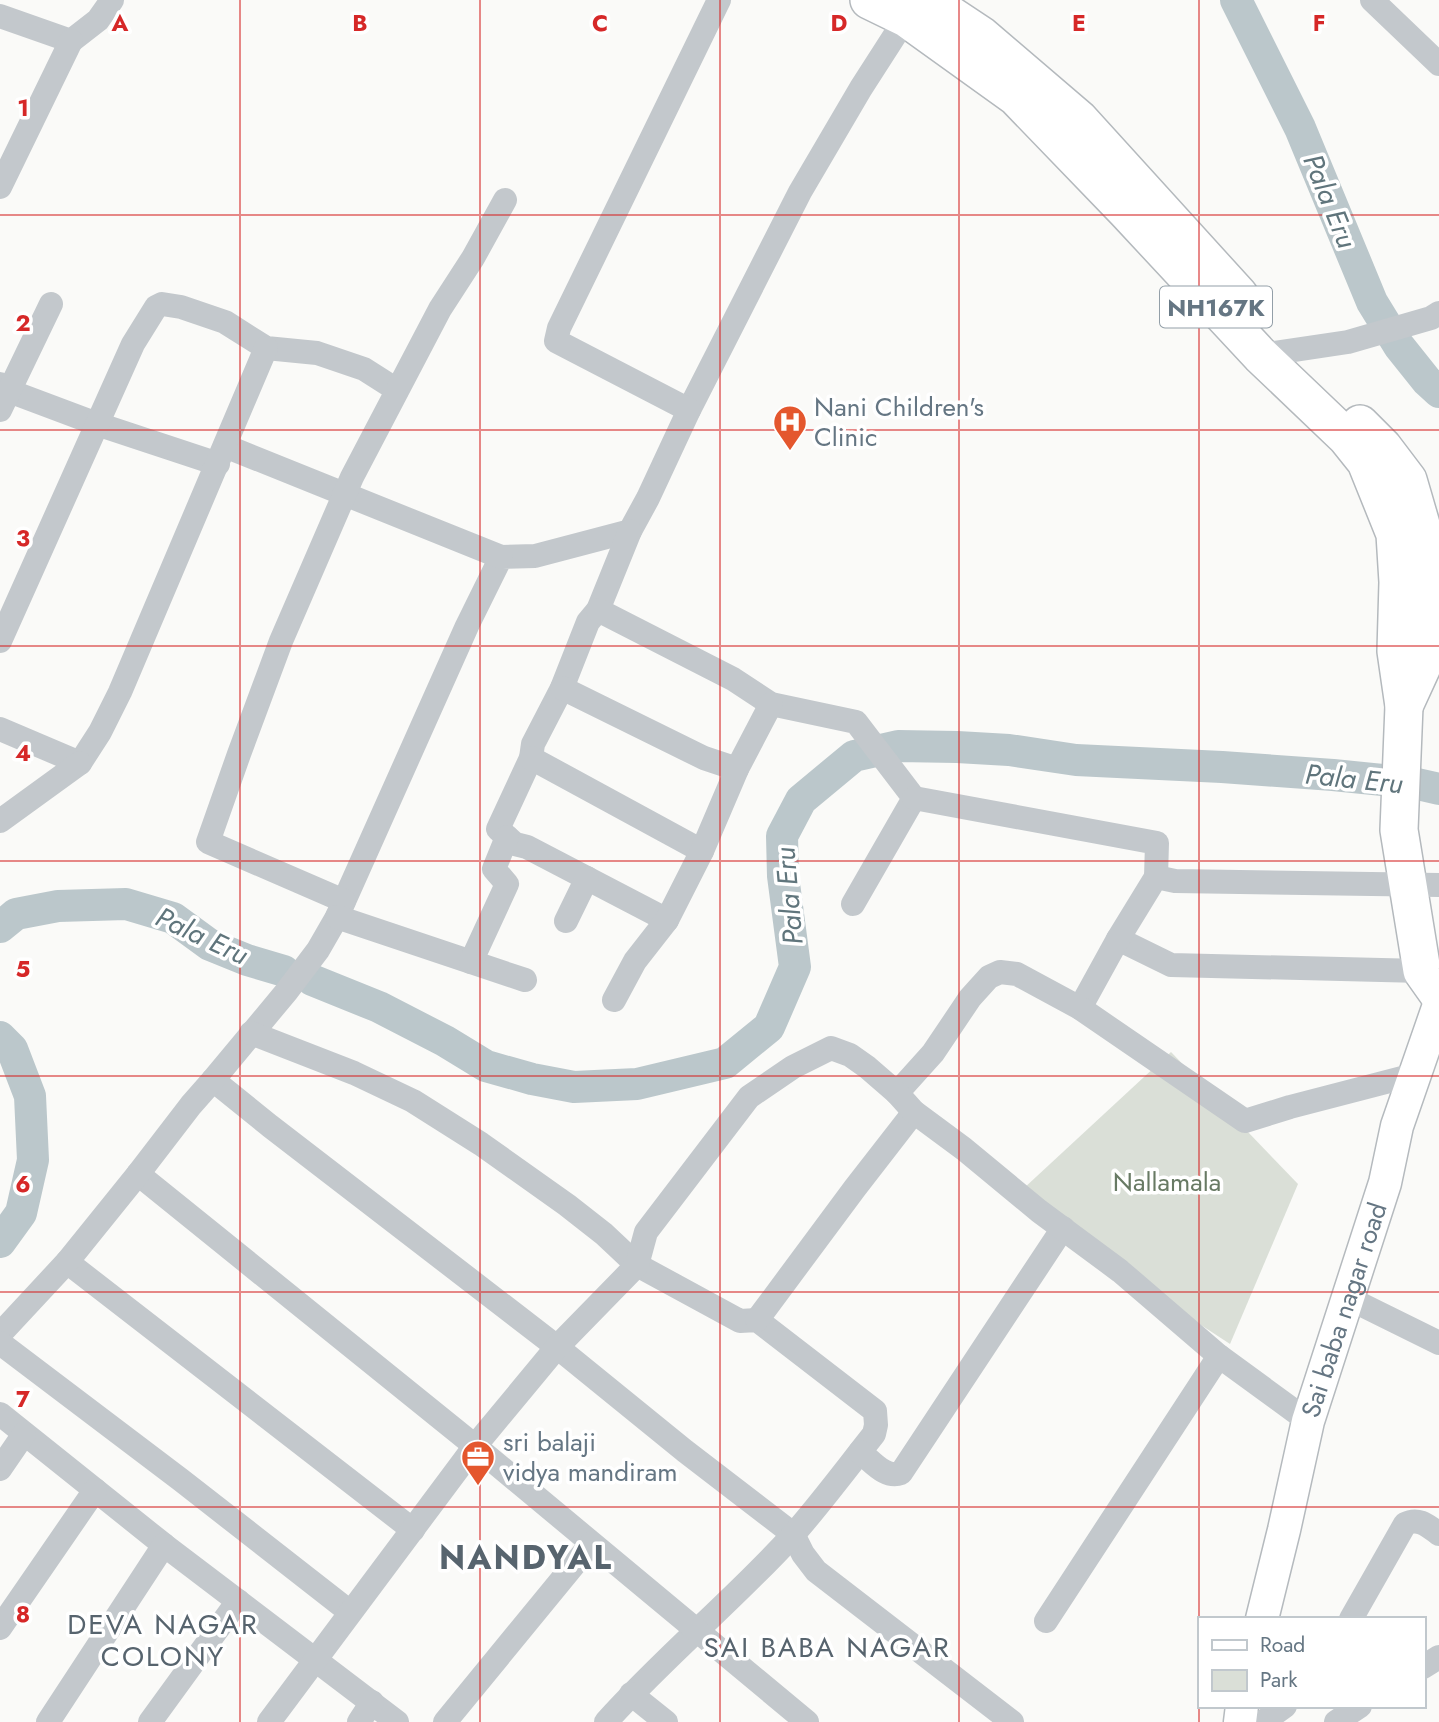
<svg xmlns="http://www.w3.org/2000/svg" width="1439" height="1722" font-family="Jost,sans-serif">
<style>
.green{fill:#dadfd7}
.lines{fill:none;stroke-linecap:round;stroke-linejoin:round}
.river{stroke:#bbc7cb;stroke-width:32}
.major-casing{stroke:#b5babe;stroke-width:35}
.highway-casing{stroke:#b4b9bd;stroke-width:40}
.minor{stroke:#c3c8cc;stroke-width:24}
.major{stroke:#fff;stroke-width:32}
.highway{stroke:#fff;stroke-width:37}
.grid{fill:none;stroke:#d62828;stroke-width:2;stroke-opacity:0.55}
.labels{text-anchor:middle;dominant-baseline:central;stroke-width:7;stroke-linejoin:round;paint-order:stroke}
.shield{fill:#fff;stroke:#939fa8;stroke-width:2}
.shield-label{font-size:24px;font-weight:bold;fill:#657683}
.poi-label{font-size:26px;fill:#657683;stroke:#fff;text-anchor:start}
.park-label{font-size:26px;fill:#687a64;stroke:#fff}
.street-label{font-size:26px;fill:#657683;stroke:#fff}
.water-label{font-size:28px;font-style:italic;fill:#60757c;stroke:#fff}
.neighbourhood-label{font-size:28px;letter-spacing:2px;fill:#57646e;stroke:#fff}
.district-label{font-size:33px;font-weight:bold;letter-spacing:2px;fill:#57646e;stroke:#fff}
.grid-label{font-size:23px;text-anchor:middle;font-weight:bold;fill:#d62828;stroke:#fff;stroke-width:7;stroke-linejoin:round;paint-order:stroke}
</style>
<rect width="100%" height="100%" fill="#fafaf8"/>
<!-- green -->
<polygon class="green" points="1171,1052 1298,1184 1230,1344 1175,1308 1023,1189"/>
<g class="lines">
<!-- river -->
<g class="river">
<polyline points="1236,0 1300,128 1372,302 1399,346 1427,381 1439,392"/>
<polyline points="0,927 16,914 58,906 126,904 173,918 210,945 247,960 284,971"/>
<polyline points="312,980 379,1007 445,1041 486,1066 532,1079 574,1087 637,1084 725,1063 769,1027 795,967 783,876 782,836 801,800 854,756 898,746 957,747 1009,750 1076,760 1222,767 1333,775 1413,783 1439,789"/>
<polyline points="0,1037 12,1049 30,1096 33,1160 21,1213 0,1242"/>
</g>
<!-- major casing -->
<g class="major-casing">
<g id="major">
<path id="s1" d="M1262,1619l22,-89 24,-109 77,-238 12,-57 42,-121"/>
<polyline points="1240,1722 1242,1706"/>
</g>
</g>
<!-- highway casing -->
<g class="highway-casing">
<g id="highway">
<polyline points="869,0 906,18 1016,97 1126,211 1260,355 1346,437 1366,462 1395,534 1398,582 1396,651 1404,706 1399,830 1422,971 1439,995"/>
<polyline points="928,0 982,36 1079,119 1239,295"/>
<polyline points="1360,424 1383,447 1408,480 1422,528 1427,585 1426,658 1404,706"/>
</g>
</g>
<!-- minor -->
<g class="minor">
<polyline points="1372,0 1439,64"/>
<polyline points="0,16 71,41 98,20 112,0"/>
<polyline points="906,18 861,88 800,192 689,410 648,498 630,531 535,556 501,557 467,626 337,917 318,950 287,991 213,1080 270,1126 557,1347 685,1451 793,1534 803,1554 816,1571 1012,1722"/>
<polyline points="0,187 71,41"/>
<polyline points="1260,355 1348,342 1431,318 1439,313"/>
<polyline points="0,384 9,391 97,424 218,464"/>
<polyline points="0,410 51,304"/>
<polyline points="689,410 556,341 559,328 719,0"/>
<polyline points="225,446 501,557"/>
<polyline points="630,531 598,610 588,622 562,688 533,744 531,758 498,829 515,844 527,847 667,920"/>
<polyline points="598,610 733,679 771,704 856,722 914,798 853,904"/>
<polyline points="0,641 133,344 156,307 162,304 181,307 225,322 266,348 317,353 364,369 397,390"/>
<polyline points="562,688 704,758 737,769"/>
<polyline points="0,729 80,763 100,732 120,692 266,348"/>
<polyline points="531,758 702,851"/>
<polyline points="914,798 1157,843 1156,877"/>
<polyline points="0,821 80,763"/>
<polyline points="344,901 208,842 239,754 281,641 352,477 440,309 473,258 505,200"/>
<polyline points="337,917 525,980"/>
<polyline points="566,921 587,878"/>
<polyline points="1118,939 1171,965 1422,971"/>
<polyline points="471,962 507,884 494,869 507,837"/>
<polyline points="614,1000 635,961 667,920 702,851 737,769 771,704"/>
<polyline points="1080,1008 1118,939 1156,877 1175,881 1439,885"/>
<path d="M251,1033l103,40 59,28 68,43 86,61 37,29 33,31 103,56 17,-1 118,91 1,14 -2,9c-27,34 -53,69 -81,101 -59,65 -128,121 -187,187"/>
<polyline points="897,1093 933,1053 970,998 989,977 1000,972 1017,974 1080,1008 1245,1121 1290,1107 1417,1074"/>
<polyline points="138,1174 475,1446 807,1722"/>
<polyline points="67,1262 413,1530"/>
<polyline points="1348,1298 1439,1343"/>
<polyline points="757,1320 855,1188 914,1112"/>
<polyline points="0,1334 67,1262 138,1174 191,1105 213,1080"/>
<polyline points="0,1343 181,1480 350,1612"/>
<polyline points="0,1414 164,1545"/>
<path d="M860,1452c12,9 25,27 41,21l162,-245"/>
<polyline points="0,1469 24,1434"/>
<path d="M1351,1619l54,-95c14,-7 23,2 34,10"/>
<polyline points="1046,1621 1219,1356"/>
<polyline points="0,1628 95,1490"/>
<polyline points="1423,1667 1439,1657"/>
<polyline points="631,1694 666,1722"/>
<polyline points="48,1722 164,1545 397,1722"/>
<polyline points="150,1722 238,1601"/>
<polyline points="269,1722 475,1446 557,1347 637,1265 646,1232 749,1097 793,1067 831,1048 850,1055 867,1067 897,1093 914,1112 964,1149 1039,1211 1120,1271 1219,1356 1308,1421"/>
<polyline points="359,1722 372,1702"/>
<polyline points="445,1722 591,1544"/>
<polyline points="1263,1722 1285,1706"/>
<polyline points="1336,1722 1360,1706"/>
</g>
<!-- major -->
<use href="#major" class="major"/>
<!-- highway -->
<use href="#highway" class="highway"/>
</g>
<!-- grid -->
<path class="grid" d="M240,0v1722M480,0v1722M720,0v1722M959,0v1722M1199,0v1722M0,215h1439M0,430h1439M0,646h1439M0,861h1439M0,1076h1439M0,1292h1439M0,1507h1439"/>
<!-- icons -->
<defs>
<g id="hospital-pin" transform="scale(1.75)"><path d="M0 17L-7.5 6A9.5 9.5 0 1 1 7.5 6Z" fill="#e4572e" stroke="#fff"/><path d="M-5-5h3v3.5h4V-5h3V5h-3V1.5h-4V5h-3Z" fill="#fff"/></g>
<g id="office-pin" transform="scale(1.75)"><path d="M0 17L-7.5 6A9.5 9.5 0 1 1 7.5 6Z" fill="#e4572e" stroke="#fff"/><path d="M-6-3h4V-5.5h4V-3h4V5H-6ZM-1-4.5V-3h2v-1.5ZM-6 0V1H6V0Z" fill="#fff"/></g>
</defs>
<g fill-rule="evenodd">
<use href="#hospital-pin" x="790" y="422"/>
<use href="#office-pin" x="478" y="1457"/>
</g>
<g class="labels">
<!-- shield labels -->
<rect class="shield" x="1160" y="286.5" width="112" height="41" rx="5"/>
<g class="shield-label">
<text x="1216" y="307">NH167K</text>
</g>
<!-- poi labels -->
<g class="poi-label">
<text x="814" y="407">Nani Children's<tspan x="814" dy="30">Clinic</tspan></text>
<text x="503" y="1442">sri balaji<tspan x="503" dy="30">vidya mandiram</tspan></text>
</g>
<!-- park labels -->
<g class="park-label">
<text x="1167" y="1182">Nallamala</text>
</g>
<!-- street labels -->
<g class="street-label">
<text stroke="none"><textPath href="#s1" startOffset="320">Sai baba nagar road</textPath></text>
</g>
<!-- water labels -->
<g class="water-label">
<text transform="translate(1330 201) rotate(68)">Pala Eru</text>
<text transform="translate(1354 779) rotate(6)">Pala Eru</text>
<text transform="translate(789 896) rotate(-95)">Pala Eru</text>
<text transform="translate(202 936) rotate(25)">Pala Eru</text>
</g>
<!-- neighbourhood labels -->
<g class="neighbourhood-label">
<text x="163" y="1624">DEVA NAGAR<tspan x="163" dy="32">COLONY</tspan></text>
<text x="827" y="1647">SAI BABA NAGAR</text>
</g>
<!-- district labels -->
<g class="district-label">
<text x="526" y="1557">NANDYAL</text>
</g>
</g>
<g class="grid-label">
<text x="120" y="31">A</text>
<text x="360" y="31">B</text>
<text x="600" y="31">C</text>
<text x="839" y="31">D</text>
<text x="1079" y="31">E</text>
<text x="1319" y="31">F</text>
<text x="23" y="116">1</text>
<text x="23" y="331">2</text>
<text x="23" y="546">3</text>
<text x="23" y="761">4</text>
<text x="23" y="977">5</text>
<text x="23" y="1192">6</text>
<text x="23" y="1407">7</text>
<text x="23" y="1622">8</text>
</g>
<!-- legend -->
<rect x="1198" y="1617" width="228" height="91" fill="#ffffff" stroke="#c1c8cd" stroke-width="2"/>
<rect x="1212" y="1640" width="35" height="10" fill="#ffffff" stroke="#c1c8cd" stroke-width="2"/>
<text x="1260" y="1652" font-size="21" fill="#657683">Road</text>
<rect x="1212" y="1670" width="35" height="21" fill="#dadfd7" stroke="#c1c8cd" stroke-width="2"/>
<text x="1260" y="1687" font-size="21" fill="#657683">Park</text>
</svg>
